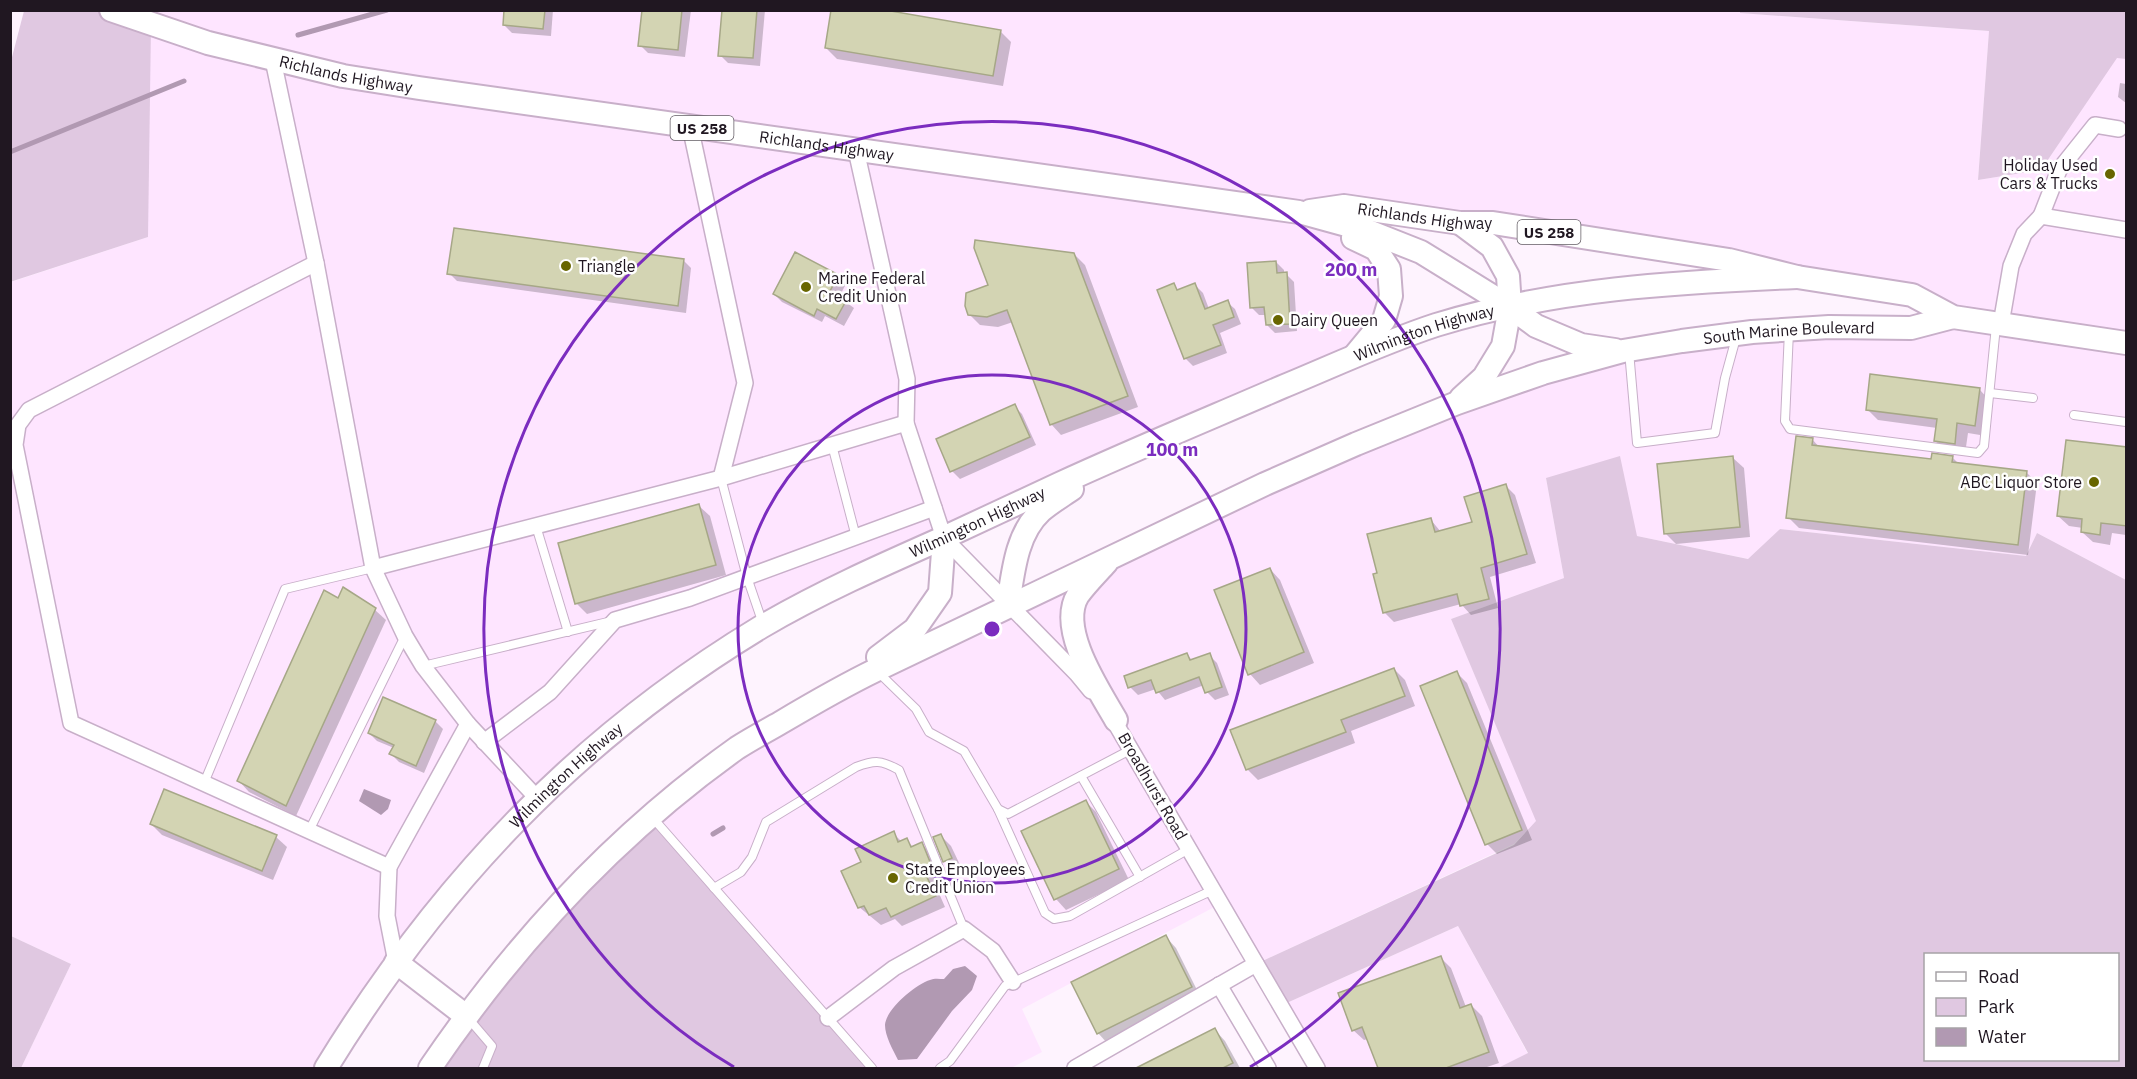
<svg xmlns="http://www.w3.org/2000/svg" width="2137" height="1079" font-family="'IBM Plex Sans',sans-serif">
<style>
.built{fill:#fee5ff}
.green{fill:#e0c8e1;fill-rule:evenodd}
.water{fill:#b199b2}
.shadow{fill:#0003}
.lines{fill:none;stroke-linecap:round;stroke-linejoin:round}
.stream{stroke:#b199b2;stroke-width:5}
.building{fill:#d3d4b3;stroke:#a6a787;stroke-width:1.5}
.lane-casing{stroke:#c8afc9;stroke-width:10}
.street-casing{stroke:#c8afc9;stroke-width:18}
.primary-casing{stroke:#c8afc9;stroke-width:26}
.lane{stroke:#fff;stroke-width:8}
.street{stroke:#fff;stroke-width:15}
.primary{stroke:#fff;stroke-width:22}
.ring{fill:none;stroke:#7b2cbf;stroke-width:3}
.poi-dot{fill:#686600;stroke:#fff;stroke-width:2}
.labels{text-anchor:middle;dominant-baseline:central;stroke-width:5;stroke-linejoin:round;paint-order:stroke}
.shield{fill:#fff;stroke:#635d64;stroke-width:1.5}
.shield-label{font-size:15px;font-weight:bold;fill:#201721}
.street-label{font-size:16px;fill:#201721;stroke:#fff}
.poi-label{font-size:16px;fill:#201721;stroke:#fff;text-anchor:start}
.centre{fill:#7b2cbf;stroke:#fff;stroke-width:3}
.ring-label{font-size:18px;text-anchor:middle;font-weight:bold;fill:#7b2cbf;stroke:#fff;stroke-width:5;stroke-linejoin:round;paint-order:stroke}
</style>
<rect width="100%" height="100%" fill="#fef3fe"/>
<!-- built -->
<g class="built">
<polygon points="1740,10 1741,13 1989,31 1978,180 2041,170 2117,57 2126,59 2126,580 2037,533 2026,556 1780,529 1749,559 1637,536 1546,478 1564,578 1451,619 1537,821 1514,844 1256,964 1220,904 1022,1009 1042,1052 1011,1068 872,1068 651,816 739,747 1243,494 1623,351 1952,317 1912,295 1344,206 1376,249 1391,296 1354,356 764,626 537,798 327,1068 21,1068 71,964 11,936 11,282 148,237 111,11"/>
<polygon points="1458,926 1528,1054 1498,1068 1317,1068 1280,1006"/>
</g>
<!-- green -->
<g class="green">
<polygon points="24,11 111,11 151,25 148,237 10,282 11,61"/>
<polygon points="1740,11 2126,11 2126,59 2117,58 2041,170 1978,180 1989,31 1740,13"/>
<path d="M1620,456l17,80 111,23 32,-30 246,27 11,-23 89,47v488h-628l30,-15 -70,-127 -178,80 -24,-42 258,-119 22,-24 -85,-202 113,-41 -18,-100zM1926,954h192v106h-192z"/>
<polygon points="651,816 872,1068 430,1068"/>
<polygon points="11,936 71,964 21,1068 11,1068"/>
</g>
<!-- water -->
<g class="water">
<polygon points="364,789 391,800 388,809 381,815 359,801"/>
<path d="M965,966l12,10 -5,14 -20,21 -35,48 -19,1c-5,-10 -13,-24 -13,-35 1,-16 31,-41 45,-45 4,-2 10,-1 14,-1l9,-10z"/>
</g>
<!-- shadow -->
<g class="shadow">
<polygon points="506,10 553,10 551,36 512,33 504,25"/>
<polygon points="644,10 691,10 685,57 648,53 640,45"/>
<polygon points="724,10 765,10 760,66 728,63 720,55"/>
<polygon points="1000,31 1011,42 1003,86 837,59 826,48"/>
<polygon points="2120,83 2126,84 2126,103 2118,97"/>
<polygon points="1074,254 1085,265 1138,407 1061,435 1051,424 1013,322 998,327 980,325 969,314"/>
<polygon points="683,260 691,268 686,313 457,281 449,273"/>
<polygon points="1276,262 1284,270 1284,274 1286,274 1294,282 1297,331 1275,333 1267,325 1266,315 1259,315 1251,307"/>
<polygon points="838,276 846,284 839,297 854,308 844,326 825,316 822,322 782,302 774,294"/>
<polygon points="1174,285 1179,291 1195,285 1203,293 1209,309 1227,302 1235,309 1241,324 1220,333 1227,353 1193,366 1185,358"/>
<polygon points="1980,390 1990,401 1986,436 1968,433 1965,454 1946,451 1935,441 1937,428 1878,420 1867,409"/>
<polygon points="1014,406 1022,414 1036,445 960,479 952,471"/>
<polygon points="1812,439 1820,448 1932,461 1952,457 1959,464 2026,472 2037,483 2028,555 1799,528 1788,517"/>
<polygon points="2126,449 2126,535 2112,533 2110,545 2093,542 2082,532 2083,528 2069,526 2058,516"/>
<polygon points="1733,458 1744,468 1750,537 1676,544 1665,533"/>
<polygon points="1506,486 1515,495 1536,563 1490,577 1498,608 1471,615 1461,604 1394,622 1384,612 1379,574 1431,520 1441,532 1473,523"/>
<polygon points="699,506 710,516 726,575 587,614 576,603"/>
<polygon points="1270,569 1280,580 1314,663 1260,685 1250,674"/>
<polygon points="338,601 375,610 386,620 296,816 249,792 239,781"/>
<polygon points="1187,655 1193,661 1209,655 1217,663 1229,695 1215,700 1207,692 1204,685 1165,700 1156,689 1138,695 1130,687"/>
<polygon points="1394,669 1405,680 1415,706 1351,731 1355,743 1258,780 1247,769"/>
<polygon points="1456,672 1467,683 1532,840 1497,854 1487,844"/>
<polygon points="435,721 443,729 424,773 399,762 391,754 394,748 377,741 369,733"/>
<polygon points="1086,802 1096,812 1129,880 1066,910 1056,899 1023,831"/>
<polygon points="151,824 276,837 287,847 273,880 162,835"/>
<polygon points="893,833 902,842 906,840 914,848 922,844 932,855 942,878 934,882 945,907 902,926 895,919 881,925 859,907 863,862"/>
<polygon points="941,836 951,846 962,869 955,872 945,861 935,838"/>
<polygon points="1166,937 1176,948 1201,998 1108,1044 1098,1033"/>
<polygon points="1440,957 1451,968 1466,1007 1471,1005 1482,1016 1499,1063 1484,1068 1379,1068 1368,1039 1364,1040 1353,1030"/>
<polygon points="1215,1030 1225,1041 1240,1068 1140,1068"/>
</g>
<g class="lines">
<!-- stream -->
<g class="stream">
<polyline points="298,35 387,10"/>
<polyline points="10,152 184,81"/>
<polyline points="713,834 723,828"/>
</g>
</g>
<!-- building -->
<g class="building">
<polygon points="504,10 545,10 543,29 503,25"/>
<polygon points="642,10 682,10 678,50 638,46"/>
<polygon points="722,10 757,10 753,58 718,56"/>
<polygon points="831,10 885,10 1001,30 993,76 825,48"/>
<polygon points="454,228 684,259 678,306 447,274"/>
<polygon points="975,240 1074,253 1128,396 1050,425 1007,310 987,317 968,315 965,306 966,293 988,285 974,248"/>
<polygon points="795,252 839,275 830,291 847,299 836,319 817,309 814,316 773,294"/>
<polygon points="1276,261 1277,273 1287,272 1290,324 1266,325 1264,307 1250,308 1247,263"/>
<polygon points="1174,283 1177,290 1195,283 1205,309 1228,300 1234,317 1213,325 1221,345 1184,359 1157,290"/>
<polygon points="1870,374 1980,388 1975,426 1957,423 1955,444 1934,441 1937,419 1866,410"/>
<polygon points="1015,404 1030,437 950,472 936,439"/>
<polygon points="1796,436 1813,438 1812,445 1931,459 1932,453 1953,456 1952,462 2027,471 2018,545 1786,518"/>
<polygon points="2066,440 2127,447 2127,526 2101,523 2100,535 2081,532 2082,519 2057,516"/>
<polygon points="1733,456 1740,527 1664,534 1657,464"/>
<polygon points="1506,484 1527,554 1481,568 1489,599 1460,606 1457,594 1383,613 1373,574 1377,573 1367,534 1431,518 1435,532 1472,522 1464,497"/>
<polygon points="699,504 716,565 575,604 558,543"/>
<polygon points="1270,568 1304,652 1248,675 1214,590"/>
<polygon points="343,587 376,608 286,806 237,781 324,590 338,598"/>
<polygon points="1187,653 1190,660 1210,653 1222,687 1205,693 1199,677 1156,693 1151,680 1128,688 1124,676"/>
<polygon points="1394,668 1405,696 1341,720 1346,732 1246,770 1230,730"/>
<polygon points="1457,671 1522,830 1485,845 1420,686"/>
<polygon points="383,697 436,720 416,766 389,754 394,745 368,733"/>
<polygon points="164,789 277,835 262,871 150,824"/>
<polygon points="1086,800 1119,869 1054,900 1021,831"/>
<polygon points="894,831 898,842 907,838 911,847 922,842 932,867 924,871 936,896 891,917 886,908 869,915 864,906 858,908 841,871 861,862 855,849"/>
<polygon points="941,834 952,858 943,862 933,837"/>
<polygon points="1166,935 1192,987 1097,1034 1071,982"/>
<polygon points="1441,956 1460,1008 1471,1004 1489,1052 1446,1068 1378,1068 1362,1027 1352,1031 1338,993"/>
<polygon points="1215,1028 1233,1063 1223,1068 1136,1068"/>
</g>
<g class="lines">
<!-- lane casing -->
<g class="lane-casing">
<g id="lane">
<polyline points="1789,331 1785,421 1790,429 1978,453 1984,446 1996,326"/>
<polyline points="1629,351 1637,443 1715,433 1725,378 1736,338"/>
<polyline points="1990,393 2033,398"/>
<polyline points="2074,415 2126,422"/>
<polyline points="832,445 856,537"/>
<polyline points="721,478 747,577 763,624"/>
<polyline points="536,526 568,632"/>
<polyline points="423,666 612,621"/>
<polyline points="879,673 916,709 929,732 964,751 998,809 1008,814 1132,749"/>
<polyline points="1081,776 1140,877"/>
<polyline points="204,783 285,589 373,568"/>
<polyline points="998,809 1045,913 1054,919 1070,916 1189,849"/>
<polyline points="652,817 872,1068"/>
<polyline points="309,831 405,636"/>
<path d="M714,888l27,-16 11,-15 14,-35 90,-55c19,-7 25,-7 43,3l65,159"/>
<polyline points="468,1018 492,1046 483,1068"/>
<polyline points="940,1068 950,1061 1005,986 1213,890"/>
</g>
</g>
<!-- street casing -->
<g class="street-casing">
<g id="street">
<polyline points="273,60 316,263 373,568 405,636 423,666 468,724 537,798"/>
<polyline points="690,126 745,383 721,478"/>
<polyline points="856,150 907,379 906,423 944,538 1077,674 1091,691"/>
<polyline points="2041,216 2059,170 2095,125 2119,129"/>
<polyline points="316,263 29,410 18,425 15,445 71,723 389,867"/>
<polyline points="2001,324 2011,266 2024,234 2041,216 2126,230"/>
<polyline points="373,568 721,478 906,423"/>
<polyline points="1110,714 1317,1068"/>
<polyline points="484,742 550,692 615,620 690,598 934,508"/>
<polyline points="396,962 387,916 389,867 468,724"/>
<polyline points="1219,985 1268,1068"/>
<polyline points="828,1018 894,968 964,929 993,951 1013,982"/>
<polyline points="1075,1068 1256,964"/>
</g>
</g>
<!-- primary casing -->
<g class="primary-casing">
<g id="primary">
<path id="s1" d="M111,10l97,33 135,33 76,12 880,124 69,19 53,21 89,55 26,19 45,19 34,5"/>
<path id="s2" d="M1310,211l34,-5 116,17h33l236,37 68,17 115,18 41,22 173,26"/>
<polyline points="1460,223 1492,247 1508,276 1510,307 1503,346 1484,377 1461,398"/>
<polyline points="1353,238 1376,249 1389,269 1391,296 1384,320 1355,355"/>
<path d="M1106,563c-9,10 -20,21 -28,32 -21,34 21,95 38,125"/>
<path d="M1008,605c5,-32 8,-71 33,-94 9,-8 21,-15 31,-22"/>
<polyline points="878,657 915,629 940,593 944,538"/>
<polyline points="396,962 466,1016"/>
<path id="s3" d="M326,1068c113,-184 250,-329 435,-441 58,-34 119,-61 180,-88 39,-18 79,-37 118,-55 74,-34 149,-65 223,-97 51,-21 102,-45 154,-62 117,-36 240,-43 361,-48"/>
<path id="s4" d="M430,1068c83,-122 186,-234 307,-320 14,-9 29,-17 43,-25 32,-19 63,-37 96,-53l389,-186 91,-40 101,-41 86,-30 80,-22 59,-10 70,-9 77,-5 82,1 42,-11"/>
</g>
</g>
<!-- lane -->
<use href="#lane" class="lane"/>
<!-- street -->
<use href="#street" class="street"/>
<!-- primary -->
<use href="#primary" class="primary"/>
</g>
<!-- distance rings -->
<g class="ring">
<circle cx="992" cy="629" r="254"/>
<path d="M734 1067A508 508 0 1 1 1250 1067"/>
</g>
<!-- markers -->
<g class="poi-dot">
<circle cx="2110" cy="174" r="6"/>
<circle cx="566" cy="266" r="6"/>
<circle cx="806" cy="287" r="6"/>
<circle cx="1278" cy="320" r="6"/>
<circle cx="2094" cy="482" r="6"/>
<circle cx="893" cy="878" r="6"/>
</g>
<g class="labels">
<!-- shield labels -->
<g class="shield">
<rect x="670.5" y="116" width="63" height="24" rx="4.5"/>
<rect x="1517.5" y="220" width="63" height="24" rx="4.5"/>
</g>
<g class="shield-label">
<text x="702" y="128">US 258</text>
<text x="1549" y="232">US 258</text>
</g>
<!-- street labels -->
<g class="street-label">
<text stroke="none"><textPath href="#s1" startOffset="244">Richlands Highway</textPath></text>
<text stroke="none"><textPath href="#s1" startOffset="730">Richlands Highway</textPath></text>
<text stroke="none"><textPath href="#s2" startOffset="116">Richlands Highway</textPath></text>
<text stroke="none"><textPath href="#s3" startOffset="1352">Wilmington Highway</textPath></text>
<text stroke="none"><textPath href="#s4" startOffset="1586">South Marine Boulevard</textPath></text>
<text stroke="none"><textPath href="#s3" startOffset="866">Wilmington Highway</textPath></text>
<text stroke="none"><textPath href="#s3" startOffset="380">Wilmington Highway</textPath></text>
<text transform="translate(1153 786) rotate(60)">Broadhurst Road</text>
</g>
<!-- poi labels -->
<g class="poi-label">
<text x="2098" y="165" text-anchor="end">Holiday Used<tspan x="2098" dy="18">Cars &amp; Trucks</tspan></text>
<text x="578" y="266">Triangle</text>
<text x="818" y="278">Marine Federal<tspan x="818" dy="18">Credit Union</tspan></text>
<text x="1290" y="320">Dairy Queen</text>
<text x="2082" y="482" text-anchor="end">ABC Liquor Store</text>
<text x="905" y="869">State Employees<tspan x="905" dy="18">Credit Union</tspan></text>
</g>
</g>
<circle cx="992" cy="629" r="9" class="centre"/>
<g class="ring-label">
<text x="1351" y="276">200 m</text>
<text x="1172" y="456">100 m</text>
</g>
<!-- border -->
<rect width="2137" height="1079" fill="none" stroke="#201721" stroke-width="24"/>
<!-- legend -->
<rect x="1924" y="953" width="195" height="108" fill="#ffffff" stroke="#a6a2a6" stroke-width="1.5"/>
<rect x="1936" y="972" width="30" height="9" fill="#ffffff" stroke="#a6a2a6" stroke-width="1.5"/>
<text x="1978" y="983" font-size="18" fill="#201721">Road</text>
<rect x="1936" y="998" width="30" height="18" fill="#e0c8e1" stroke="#a6a2a6" stroke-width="1.5"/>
<text x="1978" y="1013" font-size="18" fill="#201721">Park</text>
<rect x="1936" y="1028" width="30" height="18" fill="#b199b2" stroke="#a6a2a6" stroke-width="1.5"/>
<text x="1978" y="1043" font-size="18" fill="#201721">Water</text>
</svg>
